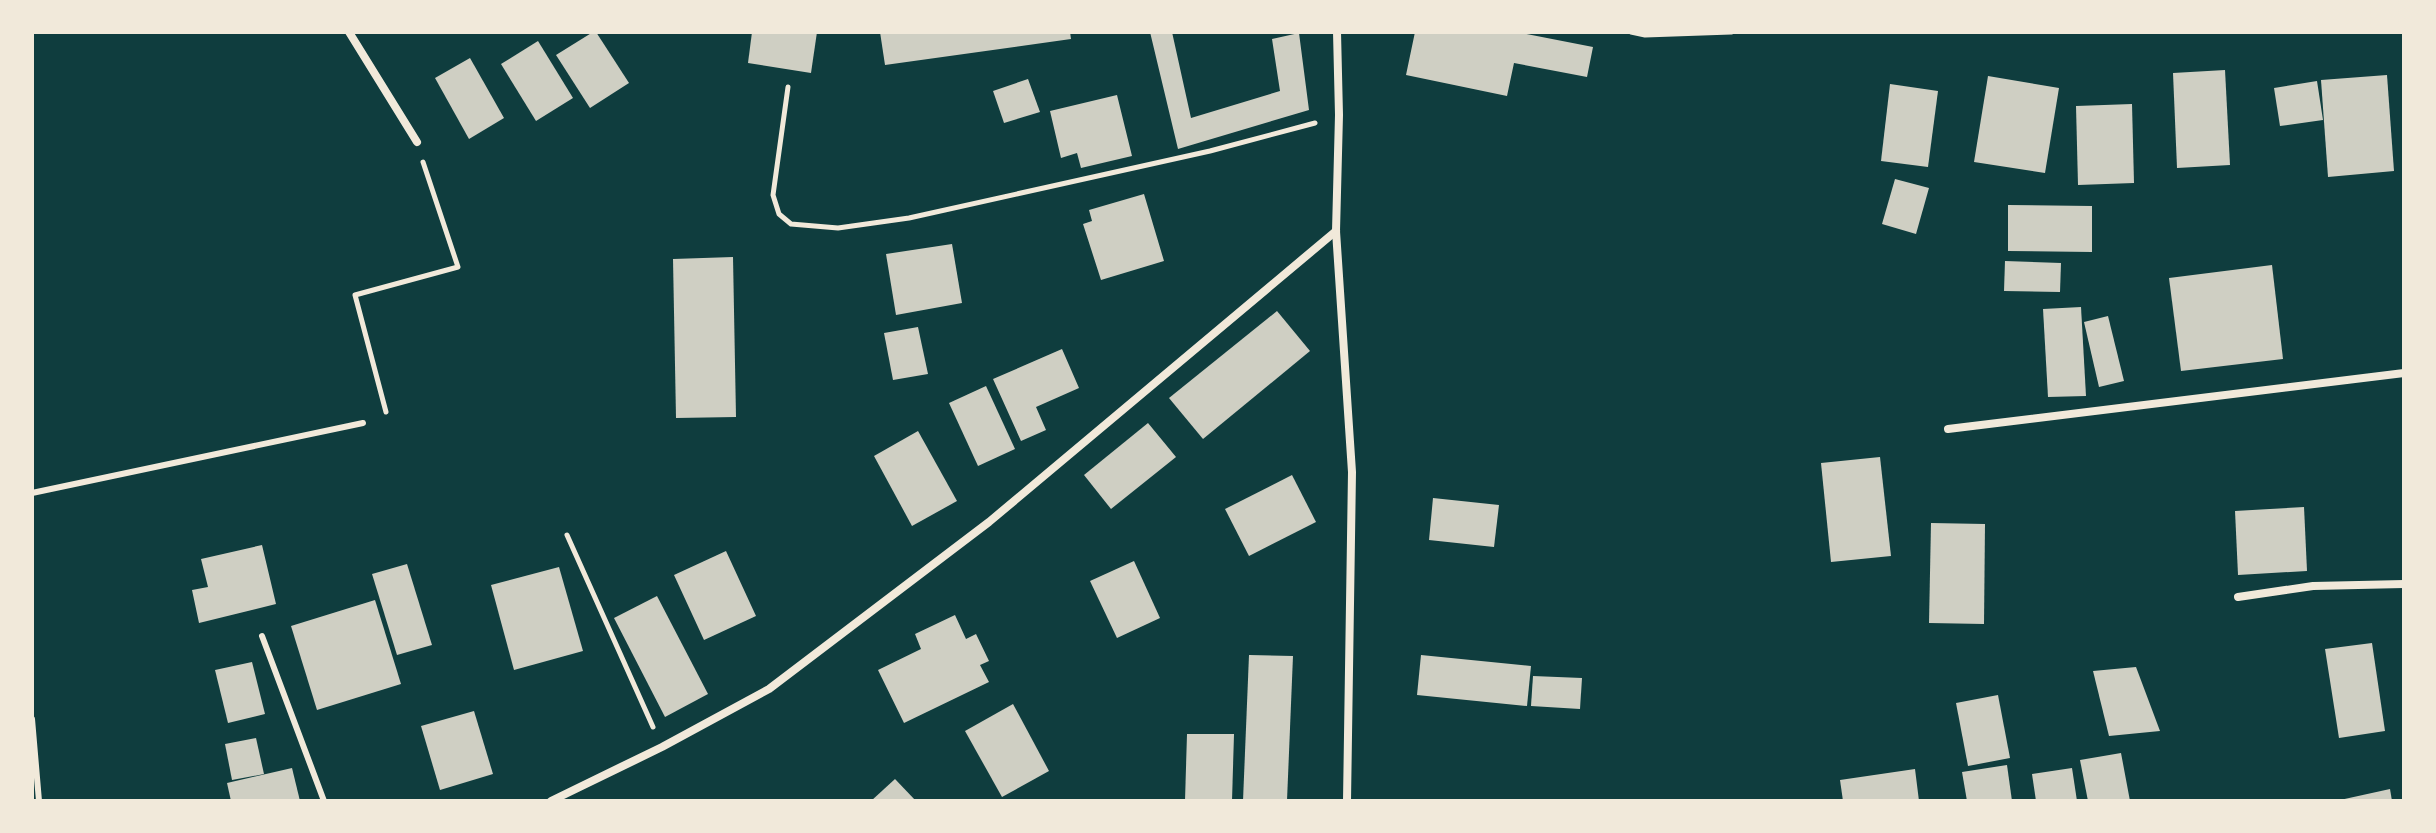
<svg xmlns="http://www.w3.org/2000/svg" width="2436" height="833" font-family="Roboto,sans-serif">
<style>
.building{fill:#cfcfc3}
.lines{fill:none;stroke-linecap:round;stroke-linejoin:round}
.path{stroke:#f1e9da;stroke-width:5}
.service{stroke:#f1e9da;stroke-width:6}
.minor{stroke:#f1e9da;stroke-width:8}
</style>
<rect width="100%" height="100%" fill="#0f3d3e"/>
<!-- building -->
<g class="building">
<polygon points="593,32 596,32 629,83 590,108 556,55"/>
<polygon points="752,32 817,32 811,73 748,63"/>
<polygon points="880,32 1070,32 1071,39 885,65"/>
<polygon points="1150,32 1172,32 1191,118 1280,91 1272,39 1299,33 1309,110 1178,149"/>
<polygon points="1415,32 1517,32 1593,47 1587,77 1514,63 1507,96 1406,75"/>
<polygon points="538,41 573,98 536,121 501,64"/>
<polygon points="470,58 504,118 469,139 435,78"/>
<polygon points="2225,70 2230,165 2177,168 2173,73"/>
<polygon points="2387,75 2394,171 2328,177 2321,80"/>
<polygon points="1988,76 2059,88 2045,173 1974,162"/>
<polygon points="1028,79 1040,112 1004,123 993,91"/>
<polygon points="2317,81 2323,120 2280,126 2274,88"/>
<polygon points="1890,84 1938,91 1928,167 1881,161"/>
<polygon points="1117,95 1132,156 1081,168 1077,153 1061,158 1050,111"/>
<polygon points="2132,104 2134,183 2078,185 2076,106"/>
<polygon points="1895,179 1929,188 1916,234 1882,224"/>
<polygon points="1144,194 1164,261 1101,280 1083,224 1092,221 1089,210"/>
<polygon points="2008,205 2092,206 2092,252 2008,251"/>
<polygon points="952,244 962,303 896,315 886,254"/>
<polygon points="733,257 736,417 676,418 673,259"/>
<polygon points="2005,261 2061,263 2060,292 2004,291"/>
<polygon points="2272,265 2283,359 2181,371 2169,278"/>
<polygon points="2081,307 2086,396 2048,397 2043,309"/>
<polygon points="1277,311 1310,351 1203,439 1169,398"/>
<polygon points="2108,316 2124,381 2099,387 2084,322"/>
<polygon points="918,327 928,374 893,380 884,333"/>
<polygon points="1062,349 1079,388 1036,407 1046,430 1021,441 993,379"/>
<polygon points="986,386 1015,449 978,466 949,403"/>
<polygon points="1148,423 1176,457 1111,509 1084,475"/>
<polygon points="918,431 957,501 912,526 874,456"/>
<polygon points="1880,457 1891,556 1831,562 1821,463"/>
<polygon points="1292,475 1316,522 1249,556 1225,509"/>
<polygon points="1433,498 1499,505 1494,547 1429,540"/>
<polygon points="2304,507 2307,571 2238,575 2235,511"/>
<polygon points="1931,523 1985,524 1984,624 1929,623"/>
<polygon points="262,545 276,604 199,623 192,590 208,587 201,559"/>
<polygon points="726,551 756,616 704,640 674,575"/>
<polygon points="1134,561 1160,618 1117,638 1090,581"/>
<polygon points="407,564 432,645 397,655 372,574"/>
<polygon points="559,567 583,651 514,670 491,585"/>
<polygon points="657,596 708,694 665,717 614,618"/>
<polygon points="375,600 401,684 317,710 291,626"/>
<polygon points="955,615 966,639 976,634 989,661 980,665 989,682 904,723 878,670 921,649 915,634"/>
<polygon points="2372,643 2385,731 2339,738 2325,649"/>
<polygon points="1249,655 1293,656 1287,801 1243,801"/>
<polygon points="1421,655 1531,666 1527,706 1417,695"/>
<polygon points="252,662 265,714 228,723 215,670"/>
<polygon points="2136,667 2160,731 2109,736 2093,671"/>
<polygon points="1533,676 1582,678 1580,709 1531,706"/>
<polygon points="1998,695 2010,758 1968,766 1956,703"/>
<polygon points="1013,704 1049,771 1002,797 965,731"/>
<polygon points="474,711 493,774 440,790 421,726"/>
<polygon points="1187,734 1234,734 1232,801 1185,801"/>
<polygon points="256,738 264,774 232,780 225,744"/>
<polygon points="2121,753 2130,801 2088,801 2080,760"/>
<polygon points="2007,765 2012,801 1967,801 1962,772"/>
<polygon points="292,768 300,801 231,801 227,783"/>
<polygon points="2072,768 2077,801 2036,801 2032,774"/>
<polygon points="1915,769 1919,801 1843,801 1840,780"/>
<polygon points="895,779 916,801 871,801"/>
<polygon points="2390,789 2392,801 2340,801 2340,800"/>
</g>
<g class="lines">
<!-- path -->
<g class="path">
<polyline points="1631,32 1645,35 1731,32"/>
<polyline points="788,87 773,195 779,214 791,224 838,228 909,218 1210,151 1315,123"/>
<polyline points="386,412 355,295 458,267 423,162"/>
<polyline points="567,535 653,727"/>
</g>
<!-- service -->
<g class="service">
<polyline points="32,493 363,423"/>
<polyline points="262,636 324,801"/>
<polyline points="32,719 39,801"/>
</g>
<!-- minor -->
<g class="minor">
<polyline points="349,32 417,142"/>
<polyline points="1337,32 1339,115 1336,231 1352,472 1347,801"/>
<polyline points="1948,429 2404,373"/>
<polyline points="2238,597 2313,586 2404,584"/>
<polyline points="551,801 662,747 769,689 989,522 1336,231"/>
</g>
</g>
<!-- border -->
<rect width="2436" height="833" fill="none" stroke="#f1e9da" stroke-width="68"/>
</svg>
